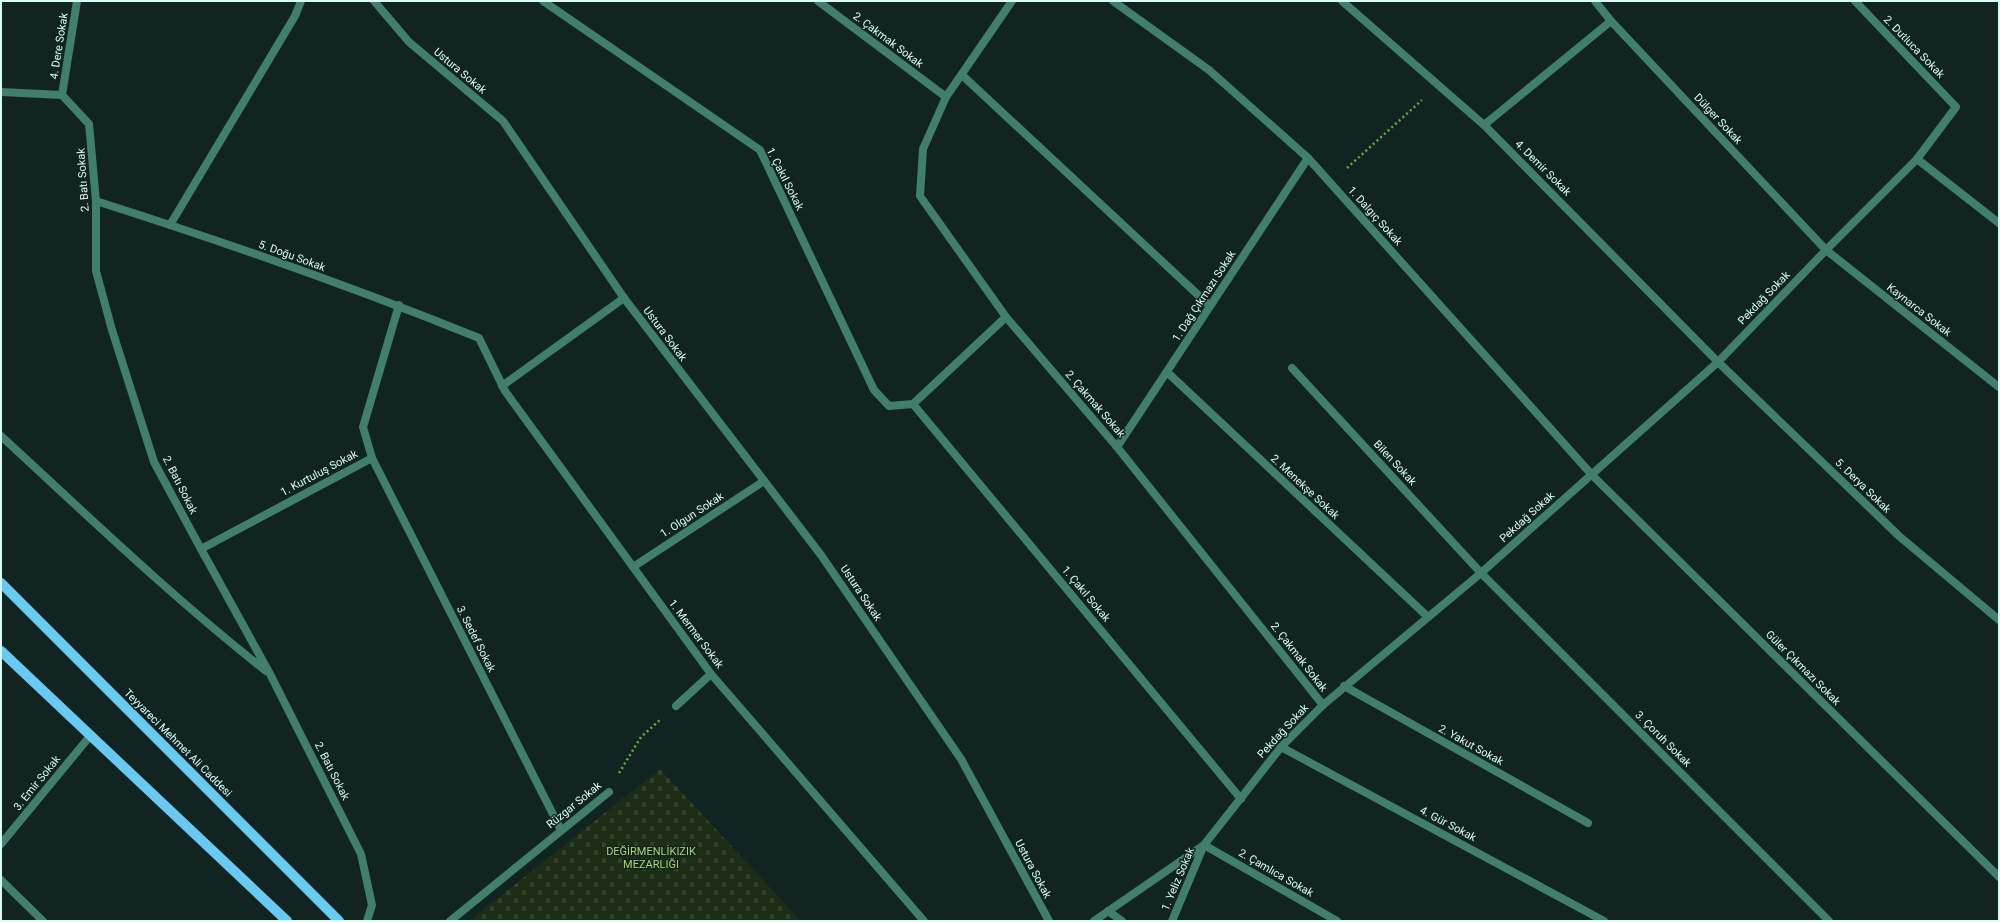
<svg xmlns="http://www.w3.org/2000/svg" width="2000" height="922" font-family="Roboto,sans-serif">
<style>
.cemetery{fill:url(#cemetery-stones)}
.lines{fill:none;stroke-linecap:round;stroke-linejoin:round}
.path{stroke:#68ac3b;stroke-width:2.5;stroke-dasharray:2 3;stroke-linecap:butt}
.street{stroke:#417e6c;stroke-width:8}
.primary{stroke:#69c9f1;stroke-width:10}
.labels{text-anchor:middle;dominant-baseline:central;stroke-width:3;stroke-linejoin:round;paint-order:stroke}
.street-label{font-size:11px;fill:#d8fbf3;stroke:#112421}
.park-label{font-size:11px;fill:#a9d56a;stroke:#112421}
</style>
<defs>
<pattern id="cemetery-stones" width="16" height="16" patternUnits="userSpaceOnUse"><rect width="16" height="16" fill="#1e2d15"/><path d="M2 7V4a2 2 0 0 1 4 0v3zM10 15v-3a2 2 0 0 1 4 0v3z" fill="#33422c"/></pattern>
</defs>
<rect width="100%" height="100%" fill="#112421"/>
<!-- cemetery -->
<polygon class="cemetery" points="660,769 801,921 469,921"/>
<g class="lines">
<!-- path -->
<g class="path">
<polyline points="1347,168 1422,100"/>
<polyline points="619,773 641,737 661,719"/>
</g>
<!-- street -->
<g class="street">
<polyline points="374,1 409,42 503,121 624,298 821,555 961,759 1049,921"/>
<polyline points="543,1 760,150 874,390 889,406 913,404 1241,799"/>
<polyline points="818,1 946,97 923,149 920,196 1006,317 1117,447 1323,705"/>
<polyline points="1113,1 1209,70 1308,158 1592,475 1999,877"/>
<polyline points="1342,1 1484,125 1718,362 1899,536 1999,620"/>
<polyline points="1595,1 1611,21 1826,250 1999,387"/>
<polyline points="962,75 1210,306"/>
<polyline points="1,92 62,95 89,124 96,201 96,271 112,330 154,462 201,549 270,674 361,854 372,905 367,921"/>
<polyline points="62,95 77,1"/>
<polyline points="946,97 1012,1"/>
<polyline points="1484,125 1611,21"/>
<polyline points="1917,159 1999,223"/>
<path d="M96,201c129,41 257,86 383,137l26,53 206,283 213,247"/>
<polyline points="170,225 295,16 301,1"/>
<polyline points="1292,368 1481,573 1829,921"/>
<polyline points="1167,372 1428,617"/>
<polyline points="502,386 624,298"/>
<polyline points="913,404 1006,317"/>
<path d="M1,436c87,80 172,162 265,235"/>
<polyline points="1117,447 1308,158"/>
<polyline points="372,458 561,830"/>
<polyline points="201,549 372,458 363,427 399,305"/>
<polyline points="633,567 764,481"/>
<polyline points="1344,686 1588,823"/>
<polyline points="676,706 711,674"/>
<polyline points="1281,747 1604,921"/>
<polyline points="1,844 90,736"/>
<polyline points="1,880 43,921"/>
<polyline points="1108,911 1122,921"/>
<polyline points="450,921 609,792"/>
<polyline points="1094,921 1204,845 1281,747 1323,705 1481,573 1718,362 1826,250 1917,159 1956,107 1855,1"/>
<polyline points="1172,921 1204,845 1337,921"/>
</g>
<!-- primary -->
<g class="primary">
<polyline points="1,583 339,921"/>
<polyline points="1,651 287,921"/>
</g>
</g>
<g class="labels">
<!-- street labels -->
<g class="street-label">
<text transform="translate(888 40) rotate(37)">2. Çakmak Sokak</text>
<text transform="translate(59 46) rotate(-81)">4. Dere Sokak</text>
<text transform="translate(1914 47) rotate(46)">2. Dutluca Sokak</text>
<text transform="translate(460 71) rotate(40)">Ustura Sokak</text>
<text transform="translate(1718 119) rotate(47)">Dülger Sokak</text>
<text transform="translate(1543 168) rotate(45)">4. Demir Sokak</text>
<text transform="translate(785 179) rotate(63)">1. Çakıl Sokak</text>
<text transform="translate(83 180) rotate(-94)">2. Batı Sokak</text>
<text transform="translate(1375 216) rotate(48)">1. Dalgıç Sokak</text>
<text transform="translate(292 256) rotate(20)">5. Doğu Sokak</text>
<text transform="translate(1204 296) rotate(-57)">1. Dağ Çıkmazı Sokak</text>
<text transform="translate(1764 298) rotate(-46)">Pekdağ Sokak</text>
<text transform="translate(1919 310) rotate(38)">Kaynarca Sokak</text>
<text transform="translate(665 334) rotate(53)">Ustura Sokak</text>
<text transform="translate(1095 404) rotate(49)">2. Çakmak Sokak</text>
<text transform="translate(1395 463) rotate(47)">Bilen Sokak</text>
<text transform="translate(319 473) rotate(-28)">1. Kurtuluş Sokak</text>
<text transform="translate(180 485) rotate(63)">2. Batı Sokak</text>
<text transform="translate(1863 486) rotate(44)">5. Derya Sokak</text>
<text transform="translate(1305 487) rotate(43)">2. Menekşe Sokak</text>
<text transform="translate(692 515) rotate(-33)">1. Olgun Sokak</text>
<text transform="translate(1527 517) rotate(-42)">Pekdağ Sokak</text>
<text transform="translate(861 593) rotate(56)">Ustura Sokak</text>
<text transform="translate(1086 594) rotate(50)">1. Çakıl Sokak</text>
<text transform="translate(696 634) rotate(53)">1. Mermer Sokak</text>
<text transform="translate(476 639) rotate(63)">3. Sedef Sokak</text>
<text transform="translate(1299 657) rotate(52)">2. Çakmak Sokak</text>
<text transform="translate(1803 668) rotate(45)">Güler Çıkmazı Sokak</text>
<text transform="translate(1283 731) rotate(-47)">Pekdağ Sokak</text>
<text transform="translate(1663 739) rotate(45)">3. Çoruh Sokak</text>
<text transform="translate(178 743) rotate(45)">Teyyareci Mehmet Ali Caddesi</text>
<text transform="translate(1471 745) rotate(29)">2. Yakut Sokak</text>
<text transform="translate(332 771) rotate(63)">2. Batı Sokak</text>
<text transform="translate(37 783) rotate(-51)">3. Emir Sokak</text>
<text transform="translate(574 805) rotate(-39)">Rüzgar Sokak</text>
<text transform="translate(1448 824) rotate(28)">4. Gür Sokak</text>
<text transform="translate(1033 869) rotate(62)">Ustura Sokak</text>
<text transform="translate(1276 873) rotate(30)">2. Çamlıca Sokak</text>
<text transform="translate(1178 879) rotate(-67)">1. Yeliz Sokak</text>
</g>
<!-- park labels -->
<g class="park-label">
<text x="651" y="851">DEĞİRMENLİKIZIK<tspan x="651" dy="13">MEZARLIĞI</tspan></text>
</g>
</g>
<!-- border -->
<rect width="2000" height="922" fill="none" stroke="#d8fbf3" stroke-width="4"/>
</svg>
